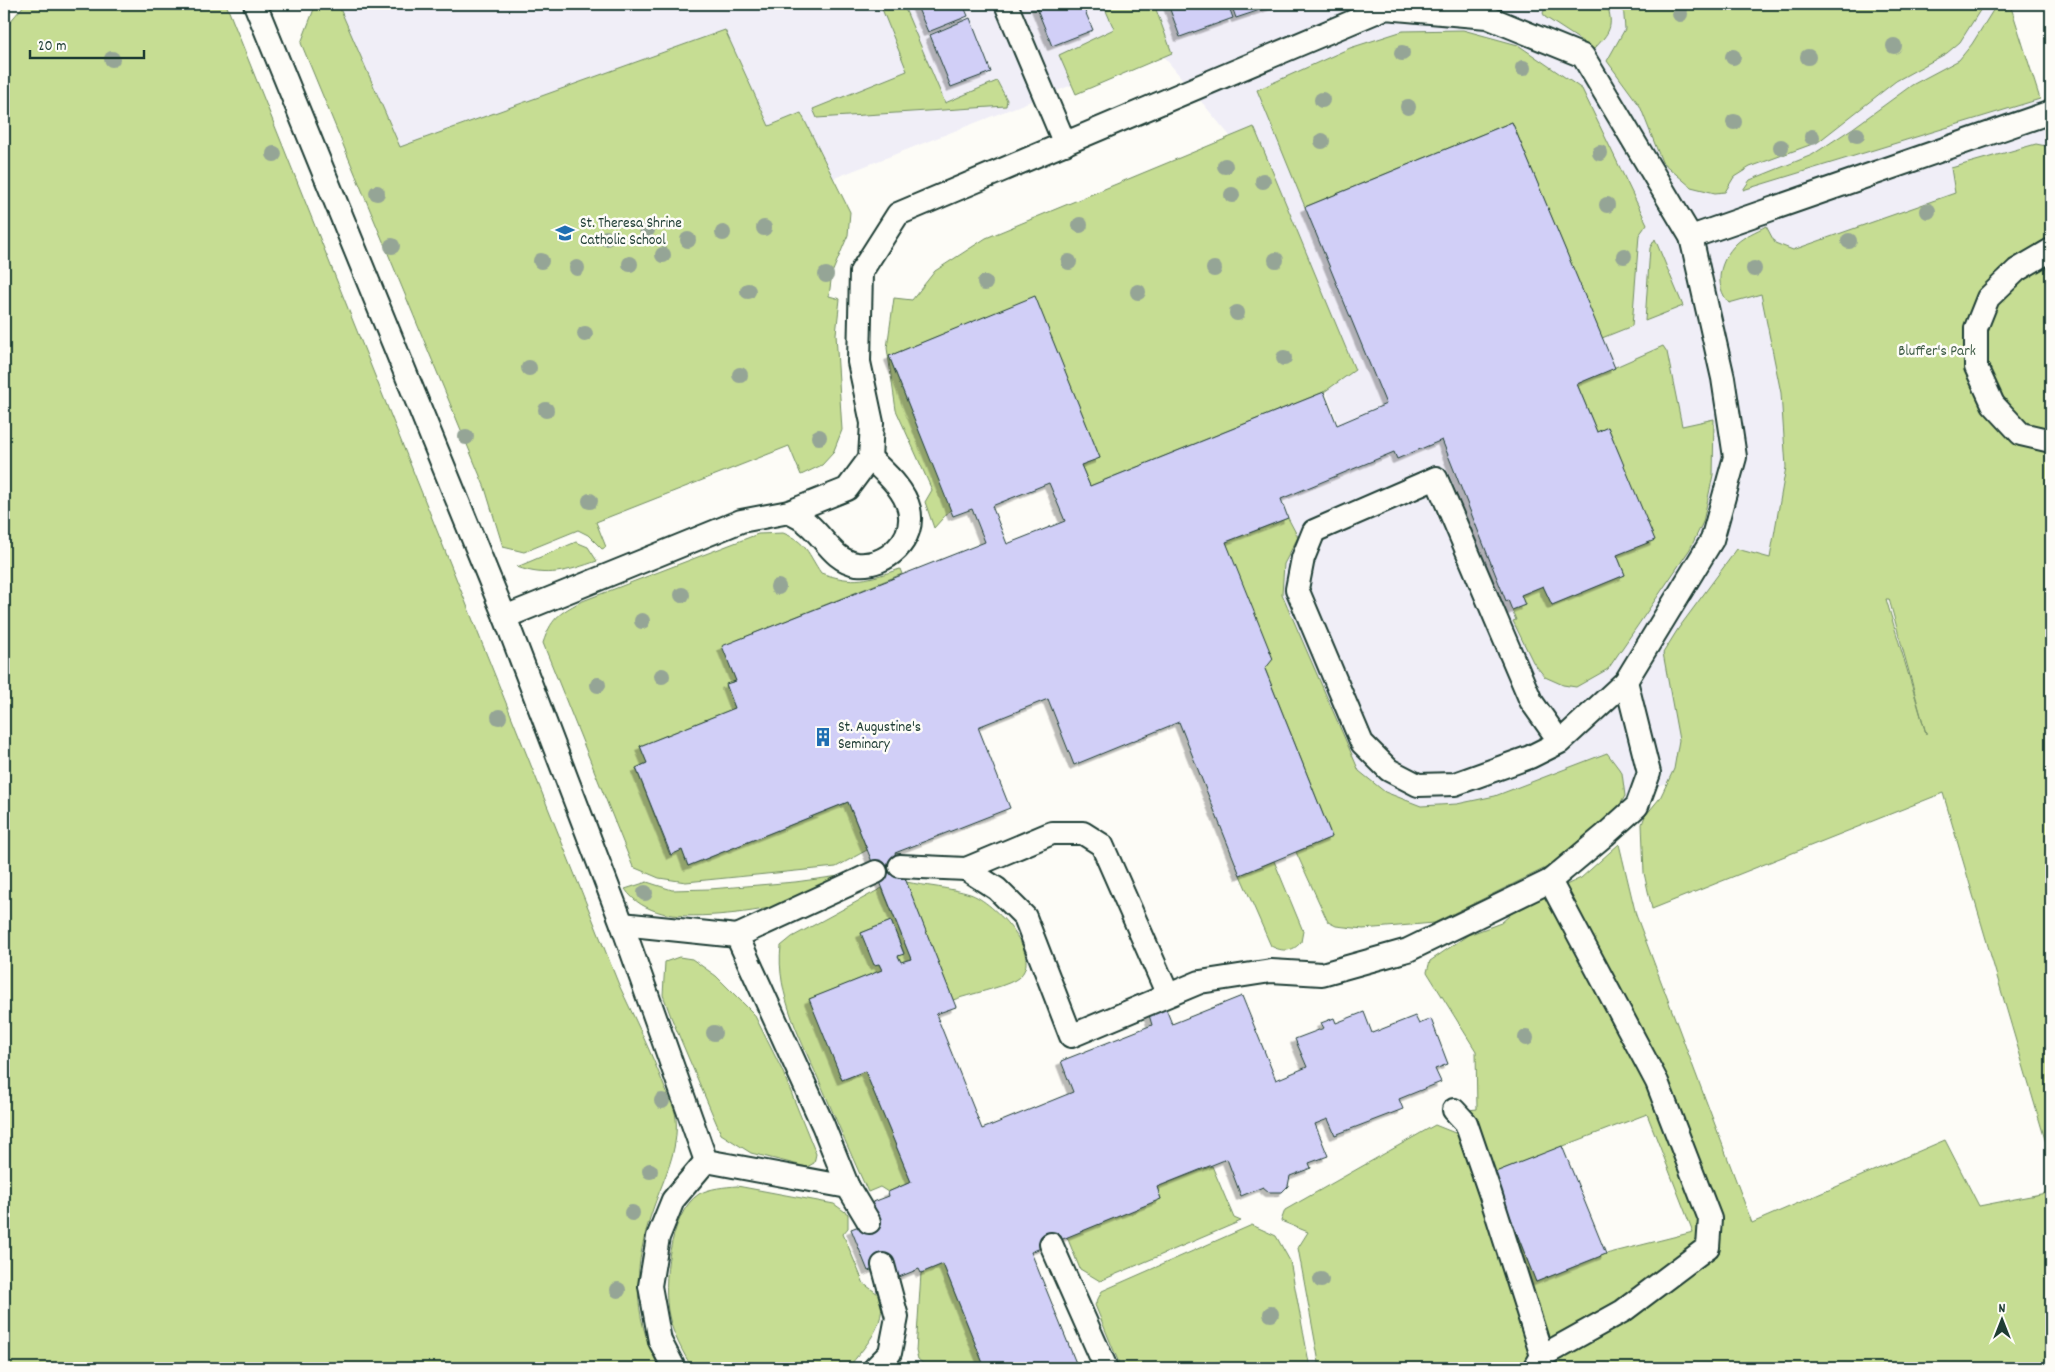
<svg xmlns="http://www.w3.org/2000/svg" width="2055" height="1372" font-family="Dekko,sans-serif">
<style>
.built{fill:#f0eef7}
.green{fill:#c6dd93;stroke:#728d64;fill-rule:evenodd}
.building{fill:#d1cff7;stroke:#1f3d34;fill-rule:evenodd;filter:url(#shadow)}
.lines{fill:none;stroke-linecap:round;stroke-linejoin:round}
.lane-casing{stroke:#1f3d34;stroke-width:26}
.lane{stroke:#fdfcf7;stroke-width:22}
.tree{fill:#95a596}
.labels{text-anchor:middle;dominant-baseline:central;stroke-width:5;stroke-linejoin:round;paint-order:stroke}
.poi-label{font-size:15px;fill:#1f3d34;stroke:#fdfcf7;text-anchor:start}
.park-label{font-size:15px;fill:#405d47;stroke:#fdfcf7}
</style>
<defs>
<filter id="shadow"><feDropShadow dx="-4.5" dy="4.5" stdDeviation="0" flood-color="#0004"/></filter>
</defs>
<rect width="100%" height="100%" fill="#fdfcf7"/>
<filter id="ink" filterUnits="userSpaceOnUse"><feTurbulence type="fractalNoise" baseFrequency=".02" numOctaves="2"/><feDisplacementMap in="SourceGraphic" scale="10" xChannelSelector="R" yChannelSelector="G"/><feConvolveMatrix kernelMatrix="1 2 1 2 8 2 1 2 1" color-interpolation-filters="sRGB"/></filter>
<g filter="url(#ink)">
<!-- built -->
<polygon class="built" points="338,4 2006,4 2051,138 2051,163 1793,280 1916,700 1368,883 1226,542 1288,518 1281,499 1355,468 1230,136 1159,51 474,319"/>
<!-- green -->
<g class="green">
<path d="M25,4h201l393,981c16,34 32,67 45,101 4,10 11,22 12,32 3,32 -12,60 -22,88 -21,59 -23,106 5,162h-655v-1339z"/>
<polygon points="313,4 338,4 400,147 725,30 769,126 801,113 850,212 848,235 832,273 829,296 840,299 836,334 842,430 833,453 822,465 801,475 789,446 596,522 606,547 602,549 588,535 578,530 524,552 503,547 485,488 301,43 314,9"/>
<polygon points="880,4 903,4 945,103 997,81 1007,100 1006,106 817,118 813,109 907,71"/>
<polygon points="1103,4 1154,4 1172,53 1076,94 1059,55 1114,29"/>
<path d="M1547,4h60c7,23 3,28 -13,45l-49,-32 -2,-4z"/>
<polygon points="1623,4 1984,4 1960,42 1947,53 1896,81 1818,142 1750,167 1734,177 1725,192 1715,193 1691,187 1662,162 1640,106 1607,61 1625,29"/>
<polygon points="1997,4 2010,4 2040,99 1743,190 1750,180 1812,155 1853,128 1912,85 1959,60 1972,44"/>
<polygon points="1463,30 1518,45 1582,89 1647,224 1639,235 1632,326 1602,338 1512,122 1305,207 1257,90 1350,48 1403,31"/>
<polygon points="1254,127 1355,370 1324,392 1090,486 1081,465 1100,458 1035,297 889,356 951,509 934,528 925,502 932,490 896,410 887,348 894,298 912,300 935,271 986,238"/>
<path d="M2036,144l15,3v1013l-108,-367 -291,116 -8,-36 -2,-49 3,-8 15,-18 14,-29 5,-29 -16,-87 15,-24 59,-80 33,9 16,-91 -5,-74 -20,-99 -32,9c-16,-18 -9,-43 7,-59 8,-8 21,-13 30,-18l9,17 18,7 162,-57 -4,-25zM1886,599h3l37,135v-1z"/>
<polygon points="1655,239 1683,306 1645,321 1650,248"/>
<polygon points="1663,346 1667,352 1682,426 1714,419 1713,475 1703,522 1690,549 1608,669 1576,687 1563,685 1545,677 1533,662 1513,621 1516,620 1512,610 1525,605 1521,595 1543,586 1552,605 1625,575 1617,555 1654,540 1608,427 1597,432 1577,384"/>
<polygon points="1288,518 1298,537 1284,564 1282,594 1359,771 1385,792 1421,806 1457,804 1495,796 1607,753 1622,773 1625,796 1613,817 1578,852 1434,923 1363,929 1336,926 1328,922 1296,852 1332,837 1265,669 1226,542"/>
<path d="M783,533c24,9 25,21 38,40 34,12 47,6 79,-4l2,5 -179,72 13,35 -10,4 9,23 -95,38 7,17 -11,5 34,87 12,-5 6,16 160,-64 19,48 -31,17 -150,15 -27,-4 -26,-11 -90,-224c8,-24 15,-29 37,-41l178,-68z"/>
<path d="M576,542l12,5 9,14c-29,10 -50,17 -80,6z"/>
<polygon points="1619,844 1636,915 1752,1223 1945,1140 1979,1206 2051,1192 2051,1368 1320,1368 1298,1248 1308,1232 1281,1221 1285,1210 1435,1125 1465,1137 1495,1180 1536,1282 1606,1254 1693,1232 1647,1114 1493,1173 1468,1110 1477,1109 1476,1051 1427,972 1430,961 1468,935 1501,923 1519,907 1581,878"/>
<path d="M1274,861l29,70 -2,11c-8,10 -19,10 -30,4l-31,-71z"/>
<path d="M847,875c-24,10 -47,22 -71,31 -21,7 -93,14 -114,7 -15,-4 -28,-11 -37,-24l22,-7 25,8 38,-1 85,-7z"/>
<path d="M906,882c20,4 45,6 64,12 23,7 80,66 45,86 -14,8 -45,14 -62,20z"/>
<path d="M882,888l29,71 -10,3 -3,-6 6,-3 -13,-32 -30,12 21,37 -72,29 32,81 23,-9 46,111 -23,10 -8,-5 -12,5c-16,-35 -31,-70 -46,-105 -19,-43 -47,-93 -41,-141l11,-9z"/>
<polygon points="679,957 692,959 716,976 754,1014 782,1070 816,1154 814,1163 807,1167 751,1153 721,1134 671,1017 663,995 665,962"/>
<polygon points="1212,1166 1234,1218 1241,1221 1100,1281 1080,1269 1067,1237 1161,1199 1157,1187"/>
<path d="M737,1186l97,18 14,10v14l-5,6 21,50 17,12c5,30 -15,49 -33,72h-156c-9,-16 -19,-33 -23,-52 -7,-31 0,-103 30,-122 11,-6 26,-7 38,-8z"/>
<polygon points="1252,1225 1276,1236 1290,1261 1310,1368 1121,1368 1095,1305 1102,1291"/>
<polygon points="943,1264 985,1368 928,1368 918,1359 916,1351 921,1273"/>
</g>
<!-- building -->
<g class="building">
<polygon points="916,4 963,4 968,16 928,32"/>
<polygon points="1035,4 1082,4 1093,30 1052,46"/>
<polygon points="1168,4 1228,4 1233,18 1180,37"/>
<polygon points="1231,4 1278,4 1236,18"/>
<polygon points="970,18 991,72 951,87 930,35"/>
<path d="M1512,122l103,246 -38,16 20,48 11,-5 47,113 -38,15 8,20 -73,30 -9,-19 -22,9 4,10 -13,5 -4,-10 -2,1 -64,-161 -45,19 -3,-7 -113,47 7,19 -62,24 47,117 -8,10 67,168 -92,38 -61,-153 -105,43 -26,-66 -70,28 32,81 -115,45 61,154 -20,7 46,115 91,-37 -12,-31 91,-36 -3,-10 17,-6 6,15 70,-28 34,84 31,-13 -12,-28 29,-11 -3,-5 13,-5 2,5 28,-11 8,21 43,-17 4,8 12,-5 17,45 -13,5 6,13 -42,17 4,10 -68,26 -7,-16 -13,5 13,32 -19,7 2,5 -21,8 -2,10 -6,6h-13l-6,-5 -22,9 -14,-37 -70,28 4,12 -130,53 47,116h-93l-42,-104 -22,9 -2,-4 -20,8 -7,-15 -24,9 -17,-42 24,-9 -7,-16 21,-8 -1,-4 23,-10 -46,-111 -23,9 -33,-81 73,-29 -3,-6 -5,1 -13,-32 30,-12 13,33 -6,2 3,6 10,-3 -63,-157 -160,64 -6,-16 -11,5 -35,-87 11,-5 -7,-17 95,-38 -9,-24 10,-3 -14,-35 263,-104 -13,-33 -19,7 -64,-160 146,-60 65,162 -19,7 9,21 234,-94 13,33 49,-21 -81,-197zM1049,483l16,38 -58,23 -15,-38z"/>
<polygon points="1562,1146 1606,1254 1536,1282 1493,1173"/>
</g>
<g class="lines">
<!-- lane casing -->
<g class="lane-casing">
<g id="lane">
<polyline points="255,4 505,617 741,521 789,512 847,489 870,458 872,423 859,362 861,272 898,214 1385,8 1487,17 1583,56 1691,237 1723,378 1735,457 1712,540 1626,681 1560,742 1530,757 1455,784 1418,785 1389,770 1362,743 1297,589 1303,558 1314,531 1436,478 1531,701 1560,742"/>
<polyline points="1006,4 1065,144"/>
<polyline points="1691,237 2051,112"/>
<polyline points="2051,250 2017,270 1988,298 1976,328 1976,367 1993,404 2021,434 2051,441"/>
<path d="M789,512c6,4 14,7 19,12 16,13 26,37 49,40 30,3 59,-25 52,-55 -5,-21 -25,-37 -39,-51"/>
<polyline points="505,617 622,924 706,1161 848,1187 869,1222"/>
<polyline points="900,866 966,869"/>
<polyline points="622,924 737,936 823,1125 848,1187"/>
<polyline points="737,936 876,872"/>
<polyline points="1168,995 1102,845 1083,833 1052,833 966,869 997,889 1025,917 1071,1036 1200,982 1271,971 1322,974 1408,950 1550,881 1605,835 1637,806 1649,773 1626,681"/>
<polyline points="1454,1110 1466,1123 1490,1193 1542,1356"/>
<polyline points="1051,1244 1106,1368"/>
<polyline points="674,1368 660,1341 650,1286 658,1237 673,1200 706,1161"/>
<polyline points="875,1368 890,1353 897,1317 883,1265"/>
<polyline points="1535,1368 1542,1356 1623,1311 1708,1247 1710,1219 1657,1082 1550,881"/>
</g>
</g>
<!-- lane -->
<use href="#lane" class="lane"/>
</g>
<!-- trees -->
<g class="tree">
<circle cx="1680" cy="14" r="8"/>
<circle cx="1894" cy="46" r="8"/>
<circle cx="1402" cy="53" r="8"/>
<circle cx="1733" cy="57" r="8"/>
<circle cx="1808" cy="57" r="8"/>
<circle cx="112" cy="59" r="8"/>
<circle cx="1523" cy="68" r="8"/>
<circle cx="1322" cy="100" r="8"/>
<circle cx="1408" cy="107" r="8"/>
<circle cx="1734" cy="122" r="8"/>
<circle cx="1857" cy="135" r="8"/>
<circle cx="1812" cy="137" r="8"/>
<circle cx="1322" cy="141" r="8"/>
<circle cx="1781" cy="147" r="8"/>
<circle cx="1600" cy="153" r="8"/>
<circle cx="274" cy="154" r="8"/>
<circle cx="1225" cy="166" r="8"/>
<circle cx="1263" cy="181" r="8"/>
<circle cx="377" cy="193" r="8"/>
<circle cx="1232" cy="195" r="8"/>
<circle cx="1607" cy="205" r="8"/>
<circle cx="1928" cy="211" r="8"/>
<circle cx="1080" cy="225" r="8"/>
<circle cx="764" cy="228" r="8"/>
<circle cx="647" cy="230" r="8"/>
<circle cx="723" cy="233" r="8"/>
<circle cx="606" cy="238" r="8"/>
<circle cx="688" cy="240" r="8"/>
<circle cx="1849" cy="241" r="8"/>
<circle cx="392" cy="246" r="8"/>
<circle cx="663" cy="255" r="8"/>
<circle cx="1624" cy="256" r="8"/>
<circle cx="1276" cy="260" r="8"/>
<circle cx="541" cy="261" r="8"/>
<circle cx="1069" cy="262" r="8"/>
<circle cx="630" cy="264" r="8"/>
<circle cx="577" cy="268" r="8"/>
<circle cx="1214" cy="269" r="8"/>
<circle cx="1754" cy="269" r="8"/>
<circle cx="826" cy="275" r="8"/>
<circle cx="985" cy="283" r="8"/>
<circle cx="748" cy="291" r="8"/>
<circle cx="1138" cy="292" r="8"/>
<circle cx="1237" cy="313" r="8"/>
<circle cx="585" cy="334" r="8"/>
<circle cx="1284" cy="358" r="8"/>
<circle cx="529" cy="368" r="8"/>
<circle cx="740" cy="375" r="8"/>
<circle cx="546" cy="410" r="8"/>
<circle cx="466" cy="437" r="8"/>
<circle cx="819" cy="437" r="8"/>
<circle cx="590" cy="501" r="8"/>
<circle cx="778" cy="587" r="8"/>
<circle cx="682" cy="595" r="8"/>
<circle cx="642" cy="621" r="8"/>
<circle cx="662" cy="676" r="8"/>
<circle cx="598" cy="685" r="8"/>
<circle cx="499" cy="717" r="8"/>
<circle cx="645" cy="893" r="8"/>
<circle cx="714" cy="1033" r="8"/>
<circle cx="1526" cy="1038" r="8"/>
<circle cx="662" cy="1101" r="8"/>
<circle cx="650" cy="1171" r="8"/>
<circle cx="632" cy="1213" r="8"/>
<circle cx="1321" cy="1280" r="8"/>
<circle cx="618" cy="1290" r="8"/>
<circle cx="1271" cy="1314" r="8"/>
</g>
</g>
<!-- icons -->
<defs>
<g id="school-bare" transform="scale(1.5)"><path d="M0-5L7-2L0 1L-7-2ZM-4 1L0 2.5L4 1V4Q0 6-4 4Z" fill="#1f6fb2" stroke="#fdfcf7" stroke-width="2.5" paint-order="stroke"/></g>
<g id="building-bare" transform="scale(1.5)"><path d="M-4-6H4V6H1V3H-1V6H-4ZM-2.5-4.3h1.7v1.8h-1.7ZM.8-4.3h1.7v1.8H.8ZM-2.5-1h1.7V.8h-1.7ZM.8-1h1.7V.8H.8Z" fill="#1f6fb2" stroke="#fdfcf7" stroke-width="2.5" paint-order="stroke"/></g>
</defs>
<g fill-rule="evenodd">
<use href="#school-bare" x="565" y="233"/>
<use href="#building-bare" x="823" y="737"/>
</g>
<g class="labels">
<!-- poi labels -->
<g class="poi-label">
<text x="580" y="224">St. Theresa Shrine<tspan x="580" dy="17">Catholic School</tspan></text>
<text x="838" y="728">St. Augustine's<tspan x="838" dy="17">Seminary</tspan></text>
</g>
<!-- park labels -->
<g class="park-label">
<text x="1937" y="352">Bluffer's Park</text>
</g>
</g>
<!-- margin -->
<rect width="2055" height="1372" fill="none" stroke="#fdfcf7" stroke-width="20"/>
<rect x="10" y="10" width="2035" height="1352" fill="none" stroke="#1f3d34" stroke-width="2" filter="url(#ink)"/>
<!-- north arrow -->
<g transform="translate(2002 1320)" stroke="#fdfcf7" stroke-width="4" paint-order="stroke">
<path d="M0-4L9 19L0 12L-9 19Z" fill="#1f3d34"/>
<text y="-8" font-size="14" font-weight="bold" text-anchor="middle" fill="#1f3d34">N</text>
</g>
<!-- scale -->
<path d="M30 50v8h114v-8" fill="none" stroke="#1f3d34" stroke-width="2.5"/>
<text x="38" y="50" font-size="15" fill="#1f3d34" stroke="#fdfcf7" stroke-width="4" paint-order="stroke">20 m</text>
</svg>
